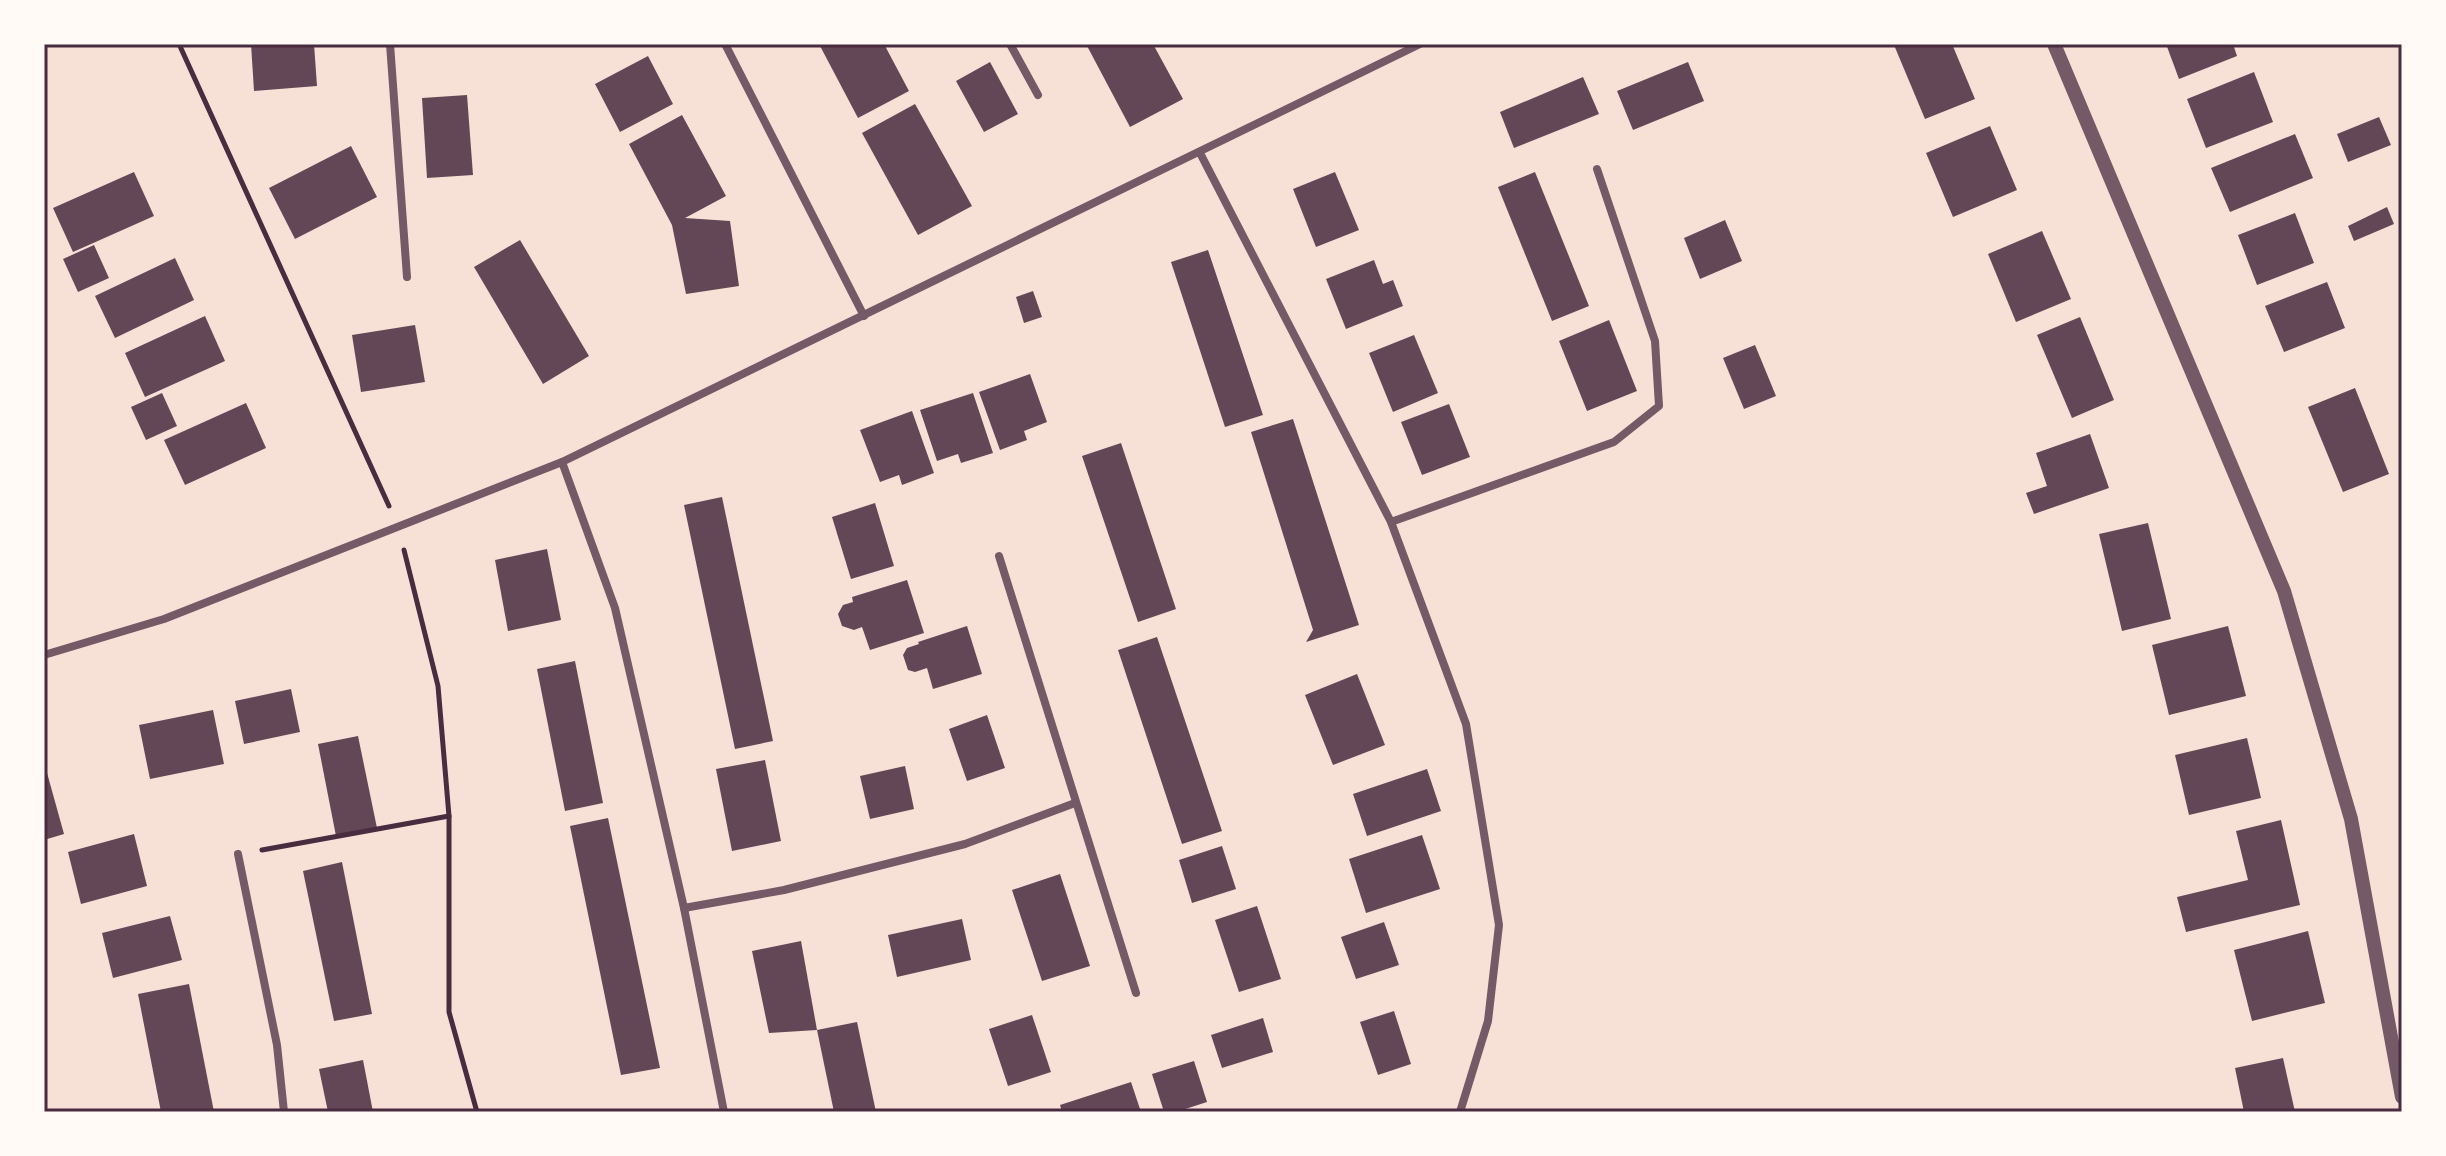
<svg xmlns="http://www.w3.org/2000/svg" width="2446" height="1156" font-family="Overpass,sans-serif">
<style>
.building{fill:#644757}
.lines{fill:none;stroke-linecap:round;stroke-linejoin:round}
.path{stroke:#4a2c40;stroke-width:5}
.minor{stroke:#755966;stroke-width:8}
.tertiary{stroke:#755966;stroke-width:14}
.neatline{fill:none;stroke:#4a2c40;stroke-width:3}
</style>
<rect width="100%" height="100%" fill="#f7e1d7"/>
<!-- building -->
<g class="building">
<polygon points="251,44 314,44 317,86 254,91"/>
<polygon points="819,44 884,44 909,91 858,118"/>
<polygon points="1086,44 1153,44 1183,99 1130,127"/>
<polygon points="1897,44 1952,44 1975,99 1925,119 1894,45"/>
<polygon points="2166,44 2233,44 2237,56 2179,79"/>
<polygon points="648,56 673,104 620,132 595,84"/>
<polygon points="990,62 1018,114 984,132 956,81"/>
<polygon points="1688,62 1704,101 1633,130 1617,91"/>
<polygon points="2254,72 2273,122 2206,148 2187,99"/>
<polygon points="1583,77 1599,114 1514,148 1500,112"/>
<polygon points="467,95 473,175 427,178 422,98"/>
<polygon points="915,104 972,206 918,235 862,133"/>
<polygon points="682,115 726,196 685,218 730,221 739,286 686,294 672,225 629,144"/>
<polygon points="2379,117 2391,145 2348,162 2337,134"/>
<polygon points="1990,126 2017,190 1953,217 1926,153"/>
<polygon points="2295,134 2313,178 2230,212 2211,168"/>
<polygon points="351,146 377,197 295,239 269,188"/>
<polygon points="134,172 154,216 73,252 53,208"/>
<polygon points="1335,172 1359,230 1316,247 1293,189"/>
<polygon points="1535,172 1589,306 1552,321 1498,187"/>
<polygon points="2387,207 2394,224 2354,241 2348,226"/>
<polygon points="2295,213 2314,263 2257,285 2238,235"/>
<polygon points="1725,220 1742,261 1700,279 1684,238"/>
<polygon points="2042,231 2071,299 2016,322 1988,254"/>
<polygon points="520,240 589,356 543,384 474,267"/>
<polygon points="94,245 109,278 78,292 63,259"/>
<polygon points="1208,250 1263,415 1225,427 1171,262"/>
<polygon points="175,258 194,300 115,338 95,296"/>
<polygon points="1374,260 1383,284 1393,280 1403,306 1346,329 1326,279"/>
<polygon points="2327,282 2345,328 2284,352 2265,306"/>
<polygon points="1033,291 1042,317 1024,323 1016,297"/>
<polygon points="205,316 225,361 145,397 125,353"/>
<polygon points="2080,317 2114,400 2072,418 2037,335"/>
<polygon points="1609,320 1637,391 1587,411 1559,341"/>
<polygon points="415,325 425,382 361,392 352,335"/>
<polygon points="1414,335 1438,393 1393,412 1369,353"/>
<polygon points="1755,345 1776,396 1744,409 1723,358"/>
<polygon points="1030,374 1047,422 1024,431 1027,440 1000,450 979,392"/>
<polygon points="2355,388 2389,474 2343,492 2308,407"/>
<polygon points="162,393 177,426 146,440 131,407"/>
<polygon points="973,393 993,453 961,463 958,454 937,461 920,410"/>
<polygon points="246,403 266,448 185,485 164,440"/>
<polygon points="1449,404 1470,457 1422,475 1401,422"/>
<polygon points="912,411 934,473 902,485 899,475 880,482 860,430"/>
<polygon points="1293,419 1359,625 1306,642 1313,630 1251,432"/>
<polygon points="2090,434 2109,488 2034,514 2026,493 2047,486 2036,453"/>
<polygon points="1121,443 1176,609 1138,622 1082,456"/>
<polygon points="722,497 773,741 735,749 684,505"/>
<polygon points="875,503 894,566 851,579 832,517"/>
<polygon points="2148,523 2171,619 2122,631 2099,534"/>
<polygon points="547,549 561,620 508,631 495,560"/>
<polygon points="907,580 924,633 870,650 862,627 854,630 842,626 838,614 843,605 853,602 852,597"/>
<polygon points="967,626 982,674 933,689 927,668 915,672 908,670 903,655 907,648 919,644 918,642"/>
<polygon points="2228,626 2246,696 2169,715 2152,645"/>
<polygon points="1157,637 1222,831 1182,844 1118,650"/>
<polygon points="575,661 603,803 565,811 537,669"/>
<polygon points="1357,674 1385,745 1333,765 1305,695"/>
<polygon points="291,689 300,732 244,744 235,701"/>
<polygon points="213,710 224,764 150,779 139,725"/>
<polygon points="987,715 1005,768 967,781 949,729"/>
<polygon points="358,736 377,828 336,836 318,744"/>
<polygon points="2247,738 2261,798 2189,815 2175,755"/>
<polygon points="765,760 781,841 732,851 716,769"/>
<polygon points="44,762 64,834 44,840"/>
<polygon points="905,766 914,809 870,819 860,776"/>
<polygon points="1427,769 1441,811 1367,836 1353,794"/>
<polygon points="608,818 660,1068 621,1075 570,826"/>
<polygon points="2281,820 2300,905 2186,932 2177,897 2248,880 2236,831"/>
<polygon points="134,834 147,886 81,904 68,852"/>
<polygon points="1422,835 1440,889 1366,913 1349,859"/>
<polygon points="1222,846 1236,889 1192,903 1179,860"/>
<polygon points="342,862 372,1014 334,1021 303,871"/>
<polygon points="1060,874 1090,966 1042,981 1012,890"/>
<polygon points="1257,906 1281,979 1239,992 1215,920"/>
<polygon points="170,916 182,960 113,978 102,933"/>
<polygon points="962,919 971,960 897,977 888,935"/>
<polygon points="1384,922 1399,965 1356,979 1341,937"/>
<polygon points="2308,931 2325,1003 2252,1021 2234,950"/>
<polygon points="801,941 817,1030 769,1033 752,951"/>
<polygon points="189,984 214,1112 161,1112 138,994"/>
<polygon points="1394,1011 1411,1064 1378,1075 1360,1022"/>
<polygon points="1032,1015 1051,1072 1008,1086 989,1029"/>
<polygon points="1263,1018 1273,1052 1222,1068 1211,1035"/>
<polygon points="857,1022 876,1112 834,1112 817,1030"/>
<polygon points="2283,1058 2295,1112 2244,1112 2235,1068"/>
<polygon points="363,1060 373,1112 328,1112 319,1069"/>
<polygon points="1194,1061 1207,1102 1176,1112 1164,1112 1152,1074"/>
<polygon points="1131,1082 1141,1112 1062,1112 1060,1105"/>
</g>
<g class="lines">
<!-- path -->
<g class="path">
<polyline points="179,44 389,506"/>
<polyline points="404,550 438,686 449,816 449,1012 477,1112"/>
<polyline points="262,850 449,816"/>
</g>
<!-- minor -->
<g class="minor">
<polyline points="390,44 407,277"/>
<polyline points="725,44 864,316"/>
<polyline points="1010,44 1038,95"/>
<polyline points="1200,153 1391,522 1466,724 1499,925 1488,1021 1460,1112"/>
<polyline points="562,462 615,608 684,908 724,1112"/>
<polyline points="1391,522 1614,442 1659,406 1655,341 1597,169"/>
<polyline points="999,556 1136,993"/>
<polyline points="44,655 164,619 562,462 1420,44"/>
<polyline points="238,854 277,1045 284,1112"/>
<polyline points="684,908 784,890 965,844 1075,803"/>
</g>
<!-- tertiary -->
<polyline class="tertiary" points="2054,44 2284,591 2351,819 2402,1097"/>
</g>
<!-- border -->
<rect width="2446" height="1156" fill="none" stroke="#fffaf5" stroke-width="92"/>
<rect x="46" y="46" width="2354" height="1064" class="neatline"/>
</svg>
